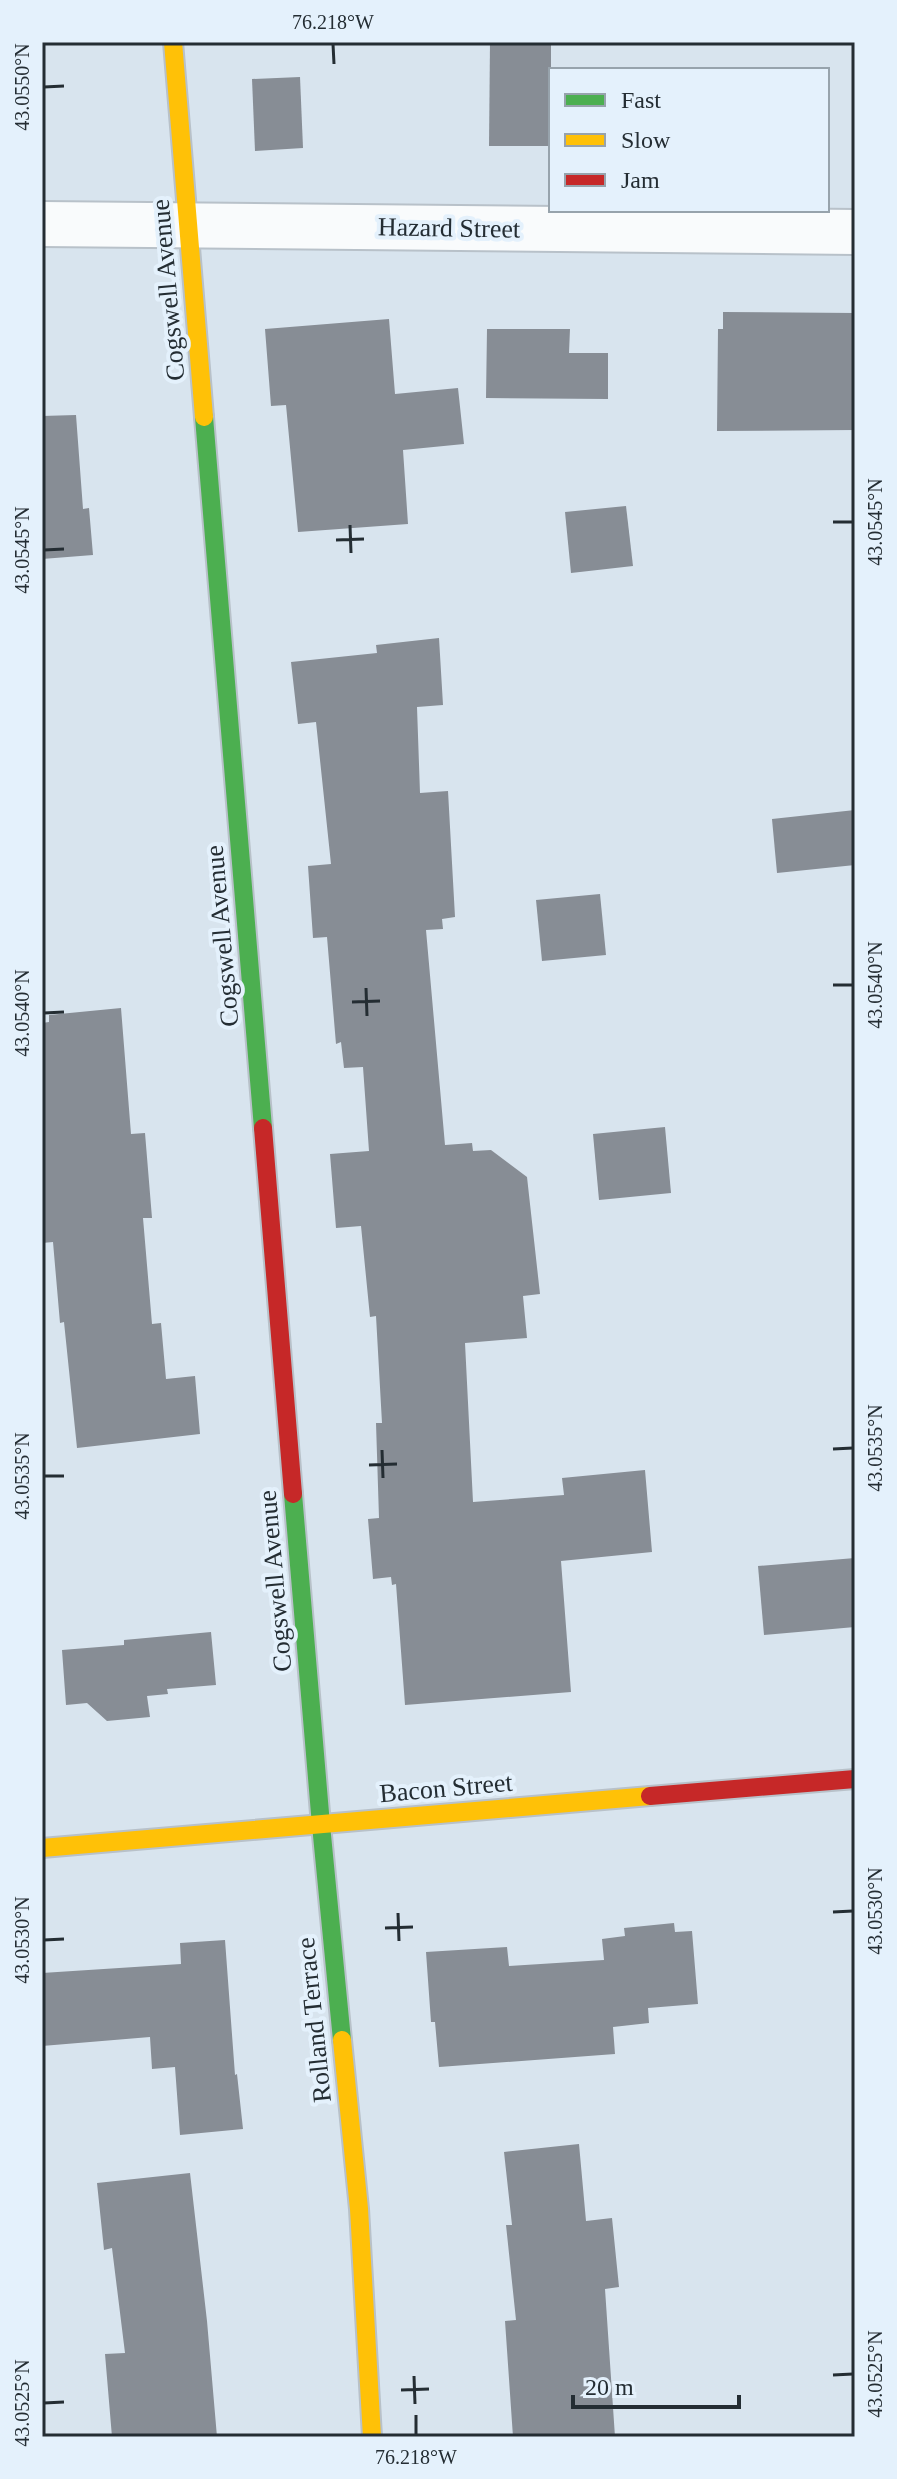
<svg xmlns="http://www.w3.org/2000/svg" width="897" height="2479" font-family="'Times New Roman',serif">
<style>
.building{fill:#878d95}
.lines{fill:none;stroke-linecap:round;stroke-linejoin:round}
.street-casing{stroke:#b8c1c9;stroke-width:48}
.fast-casing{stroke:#b8c1c9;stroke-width:22}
.slow-casing{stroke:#b8c1c9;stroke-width:22}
.jam-casing{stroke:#b8c1c9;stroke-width:22}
.street{stroke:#f9fbfc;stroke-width:44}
.fast{stroke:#4caf50;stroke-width:18}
.slow{stroke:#ffc107;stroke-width:18}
.jam{stroke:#c62828;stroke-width:18}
.ticks{fill:none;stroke:#242d33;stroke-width:3}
.labels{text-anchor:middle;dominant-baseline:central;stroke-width:8;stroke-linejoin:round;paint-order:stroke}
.street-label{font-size:26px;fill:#242d33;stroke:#e4f1fc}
.neatline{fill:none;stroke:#242d33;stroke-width:3}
.ticks-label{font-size:20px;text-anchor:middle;fill:#242d33}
</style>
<rect width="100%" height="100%" fill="#d8e4ee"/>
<!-- building -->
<g class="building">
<polygon points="490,42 551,42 551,146 489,146"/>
<polygon points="300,77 303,148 255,151 252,79"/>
<polygon points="723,312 855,313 855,430 717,431 718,329 723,329"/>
<polygon points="389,319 395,394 458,388 464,444 403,450 408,524 298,532 286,405 271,406 265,329"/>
<polygon points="487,329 570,329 569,353 608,353 608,399 486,398"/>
<polygon points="76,415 83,509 89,508 93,555 42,559 42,416"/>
<polygon points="626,506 633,566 571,573 565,512"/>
<polygon points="439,638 443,705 417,707 420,793 448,791 455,917 442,919 443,929 426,930 445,1145 472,1143 473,1151 491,1150 527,1177 540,1294 523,1296 527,1338 465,1343 473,1502 564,1495 562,1478 645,1470 652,1552 561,1561 571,1692 405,1705 396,1584 392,1585 391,1577 373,1579 368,1519 379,1518 376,1423 382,1423 376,1316 370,1317 361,1226 336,1228 330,1154 369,1151 363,1067 344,1068 341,1042 336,1044 327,937 313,938 308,866 331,864 316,722 298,724 291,662 377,653 376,645"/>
<polygon points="855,810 855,865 777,873 772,819"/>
<polygon points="600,894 606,955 542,961 536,900"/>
<polygon points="121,1008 131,1134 145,1133 152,1218 143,1218 152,1324 161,1323 166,1379 195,1376 200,1434 77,1448 64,1322 60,1323 53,1242 42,1243 42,1023 49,1022 49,1015"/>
<polygon points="665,1127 671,1193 599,1200 593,1134"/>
<polygon points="855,1558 855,1627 764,1635 758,1566"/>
<polygon points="211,1632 216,1685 167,1689 168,1694 147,1696 150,1717 107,1721 87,1703 66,1705 62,1650 124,1645 124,1640"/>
<polygon points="674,1923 675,1932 692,1931 698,2004 648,2008 649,2023 613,2027 615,2054 439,2067 435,2022 431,2022 426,1952 507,1947 509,1966 604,1960 602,1939 625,1936 624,1928"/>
<polygon points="225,1940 235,2075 237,2074 243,2129 180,2135 175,2067 152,2069 150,2037 42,2046 42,1973 181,1964 180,1943"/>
<polygon points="579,2144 586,2221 612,2218 619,2287 605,2289 615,2437 513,2437 505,2321 516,2320 506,2225 512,2225 504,2152"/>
<polygon points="190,2173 207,2321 217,2437 112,2437 105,2354 125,2353 112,2248 104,2250 97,2183"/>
</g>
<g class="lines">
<!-- street casing -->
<g class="street-casing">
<polyline id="street" points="42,224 855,232"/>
</g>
<!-- fast casing -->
<g class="fast-casing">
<g id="fast">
<polyline points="204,417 263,1128"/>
<polyline points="293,1494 321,1825 342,2040"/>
</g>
</g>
<!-- slow casing -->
<g class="slow-casing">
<g id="slow">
<polyline points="173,42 204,417"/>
<polyline points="42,1848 650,1796"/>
<polyline points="342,2040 359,2209 372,2437"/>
</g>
</g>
<!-- jam casing -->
<g class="jam-casing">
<g id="jam">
<polyline points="263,1128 293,1494"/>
<polyline points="650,1796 855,1779"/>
</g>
</g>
<!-- street -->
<use href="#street" class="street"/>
<!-- fast -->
<use href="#fast" class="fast"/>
<!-- slow -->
<use href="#slow" class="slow"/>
<!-- jam -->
<use href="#jam" class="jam"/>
</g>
<!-- ticks -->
<path class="ticks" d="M333,44l1,20M44,87l20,-1M833,522h20M350,525l1,28M336,540l28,-1M44,550l20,-1M833,985h20M366,988l1,28M352,1002l28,-1M44,1013l20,-1M833,1449l20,-1M382,1450l1,28M369,1465l28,-1M44,1476h20M833,1912l20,-1M398,1913l1,28M385,1928l28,-1M44,1940l20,-1M833,2375l20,-1M414,2376l1,28M401,2390l28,-1M44,2403l20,-1M416,2415v20"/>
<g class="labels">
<!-- street labels -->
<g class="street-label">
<text transform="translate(449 228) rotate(1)">Hazard Street</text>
<text transform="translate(168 290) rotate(-95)">Cogswell Avenue</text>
<text transform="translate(222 936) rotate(-95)">Cogswell Avenue</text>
<text transform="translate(275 1581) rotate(-95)">Cogswell Avenue</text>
<text transform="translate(446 1788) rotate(-5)">Bacon Street</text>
<text transform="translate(314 2020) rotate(-96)">Rolland Terrace</text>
</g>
</g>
<!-- border -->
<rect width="897" height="2479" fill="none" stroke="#e4f1fc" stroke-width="88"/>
<!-- legend -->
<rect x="549" y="68" width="280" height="144" fill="#e4f1fc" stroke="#97a3ac" stroke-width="2"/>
<rect x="565" y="94" width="40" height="12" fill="#4caf50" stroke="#97a3ac" stroke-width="2"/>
<text x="621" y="108" font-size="24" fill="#242d33">Fast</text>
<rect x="565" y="134" width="40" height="12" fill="#ffc107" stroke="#97a3ac" stroke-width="2"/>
<text x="621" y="148" font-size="24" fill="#242d33">Slow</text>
<rect x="565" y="174" width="40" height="12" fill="#c62828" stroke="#97a3ac" stroke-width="2"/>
<text x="621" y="188" font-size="24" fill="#242d33">Jam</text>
<!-- scale -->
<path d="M573 2395v12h166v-12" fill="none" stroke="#242d33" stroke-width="4"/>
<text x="585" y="2395" font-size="24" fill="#242d33" stroke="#e4f1fc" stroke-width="6" paint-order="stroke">20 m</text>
<rect x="44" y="44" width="809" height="2391" class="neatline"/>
<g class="ticks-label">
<text x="333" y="29">76.218°W</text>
<text transform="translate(22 87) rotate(-90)" y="7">43.0550°N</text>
<text transform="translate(875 522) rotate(-90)" y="7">43.0545°N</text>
<text transform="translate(22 550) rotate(-90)" y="7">43.0545°N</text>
<text transform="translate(875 985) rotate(-90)" y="7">43.0540°N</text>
<text transform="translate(22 1013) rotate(-90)" y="7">43.0540°N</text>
<text transform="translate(875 1448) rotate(-90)" y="7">43.0535°N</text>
<text transform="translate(22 1476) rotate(-90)" y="7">43.0535°N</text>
<text transform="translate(875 1911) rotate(-90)" y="7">43.0530°N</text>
<text transform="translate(22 1940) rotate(-90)" y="7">43.0530°N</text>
<text transform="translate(875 2374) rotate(-90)" y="7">43.0525°N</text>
<text transform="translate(22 2403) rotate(-90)" y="7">43.0525°N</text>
<text x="416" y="2464">76.218°W</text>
</g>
</svg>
